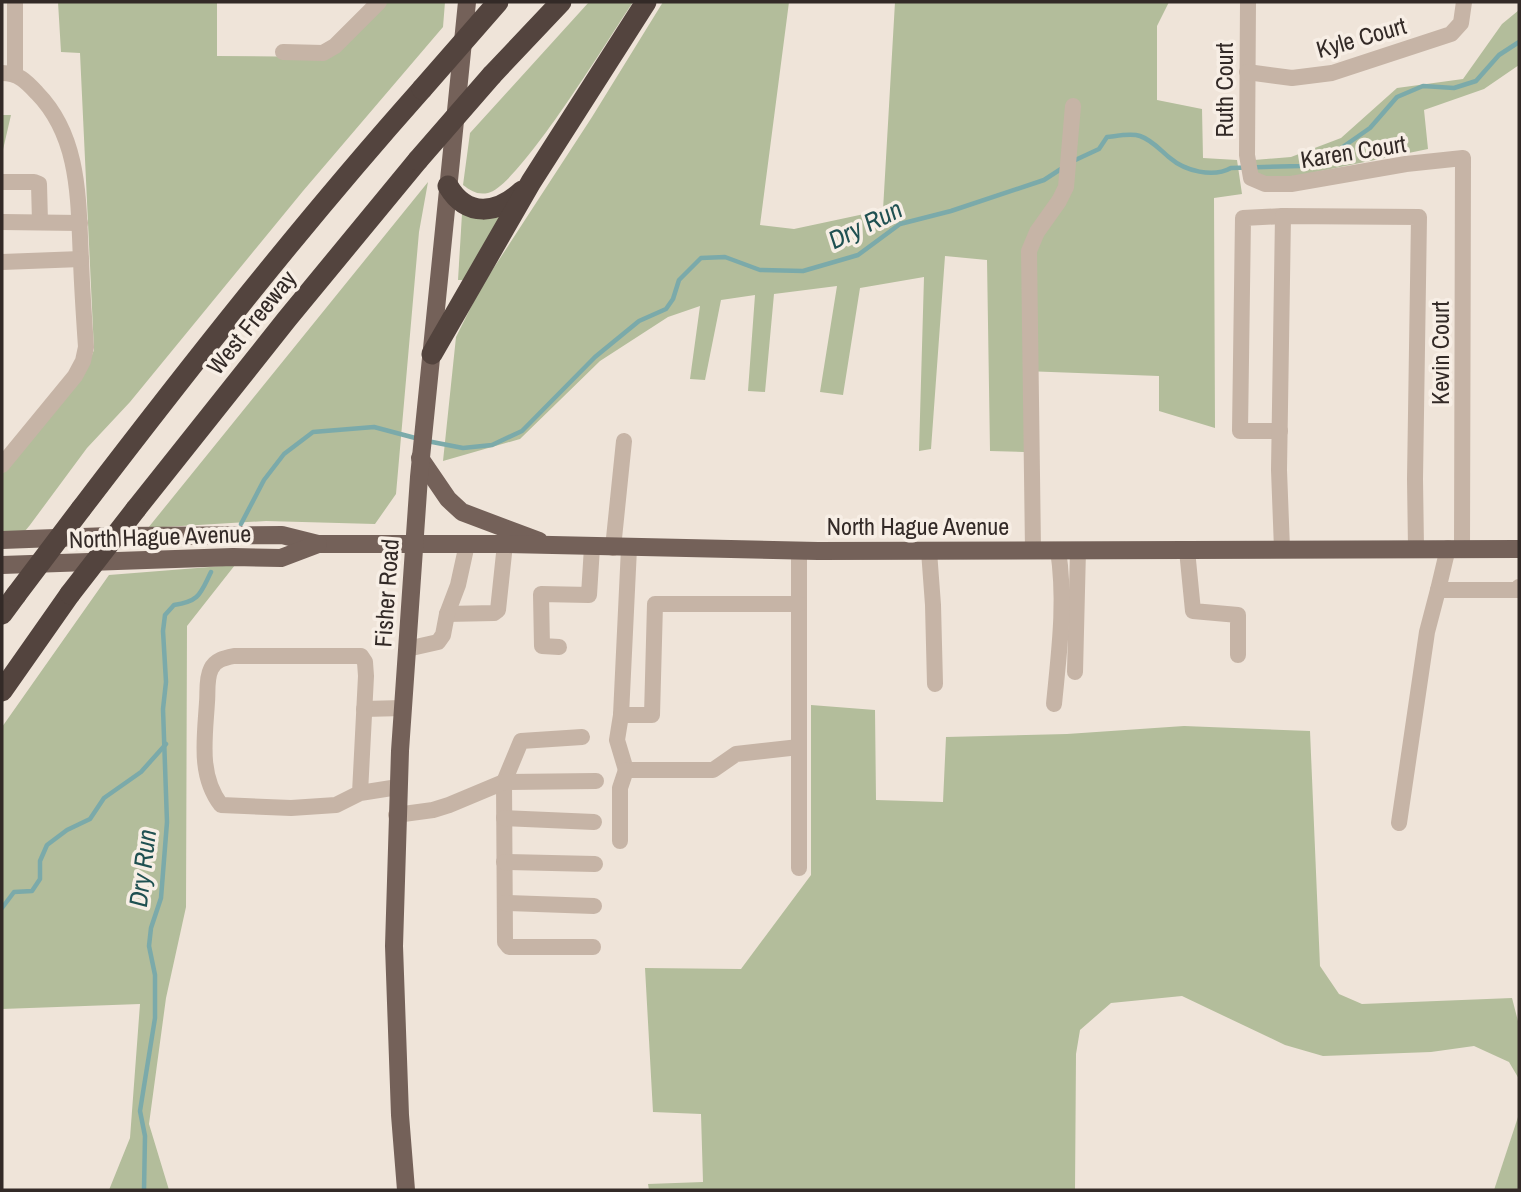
<svg xmlns="http://www.w3.org/2000/svg" width="1521" height="1192" font-family="'Archivo Narrow',sans-serif">
<style>
.green{fill:#b3bd9b}
.lines{fill:none;stroke-linecap:round;stroke-linejoin:round}
.stream{stroke:#7baaaa;stroke-width:4.5}
.minor{stroke:#c6b4a6;stroke-width:16}
.major{stroke:#746159;stroke-width:18}
.highway{stroke:#53443e;stroke-width:21}
.highway-bridge{stroke:#53443e;stroke-width:21}
.labels{text-anchor:middle;dominant-baseline:central;stroke-width:7;stroke-linejoin:round;paint-order:stroke}
.street-label{font-size:24px;fill:#332a27;stroke:#f7eee5}
.water-label{font-size:26px;font-style:italic;fill:#1f5051;stroke:#f7eee5}
</style>
<rect width="100%" height="100%" fill="#efe4d9"/>
<!-- green -->
<g class="green">
<polygon points="58,2 217,2 217,56 323,57 380,2 445,2 443,27 303,191 130,402 87,448 30,525 25,531 2,531 2,474 85,372 94,350 80,53 61,52"/>
<path d="M589,2h44c-23,34 -113,183 -145,191 -11,2 -17,-2 -25,-8l7,-52z"/>
<polygon points="663,2 789,2 760,225 794,229 883,210 895,2 1169,2 1157,26 1157,100 1202,109 1203,158 1237,160 1242,194 1214,198 1215,428 1159,411 1159,376 1024,371 1024,452 990,451 987,260 945,256 931,449 919,451 924,277 860,288 843,395 820,392 837,286 774,294 765,392 748,391 755,295 721,300 705,380 690,379 700,306 668,317 600,361 520,439 443,461 456,337 480,289 592,117"/>
<polygon points="1519,10 1519,65 1484,89 1424,110 1428,149 1287,178 1256,177 1254,160 1291,157 1341,138 1397,88 1463,79 1502,24"/>
<polygon points="2,115 11,115 2,154"/>
<polygon points="428,182 419,232 396,494 375,524 266,521 148,528"/>
<polygon points="462,214 505,214 465,280 458,280"/>
<polygon points="235,565 187,626 186,907 166,998 149,1124 169,1190 109,1190 130,1138 140,1004 2,1009 2,727 109,575"/>
<polygon points="811,705 875,710 876,800 943,802 946,737 1067,734 1184,726 1310,731 1320,966 1339,994 1362,1004 1512,998 1519,1025 1519,1079 1509,1062 1474,1046 1431,1052 1323,1056 1285,1045 1182,996 1111,1003 1080,1030 1076,1054 1075,1190 649,1190 648,1184 703,1182 701,1114 653,1112 645,968 741,969 811,875"/>
<polygon points="1519,1114 1519,1190 1494,1190"/>
</g>
<g class="lines">
<!-- stream -->
<g class="stream">
<path d="M1071,162l28,-13 8,-12c10,-1 24,-4 33,-1 12,4 20,14 30,22 15,13 43,20 61,10l69,-2 37,-15 33,-23 27,-31 26,-11 31,2 22,-7 23,-26 20,-13"/>
<polyline points="427,441 463,448 492,445 522,431 595,357 639,321 666,309 673,299 679,280 701,258 725,257 760,270 803,271 858,255 900,224 951,211 1044,180 1064,167"/>
<polyline points="241,524 264,480 284,454 313,432 374,427 419,439"/>
<polyline points="2,908 14,892 32,891 40,879 40,861 47,845 67,830 90,819 104,798 141,772 166,744"/>
<path d="M144,1190l1,-54 -5,-25 15,-93v-43l-6,-29 2,-18 10,-30 6,-76 -4,-113 3,-27 -3,-51 2,-16 9,-10c26,-4 26,-11 37,-33"/>
</g>
<!-- minor -->
<g class="minor">
<polyline points="1248,2 1247,155 1251,178 1265,184 1291,184 1406,164 1463,158 1462,548"/>
<polyline points="283,52 323,53 335,46 379,2"/>
<polyline points="1247,72 1292,78 1332,73 1451,34 1461,23 1464,2"/>
<path d="M2,73c16,0 24,8 35,20 44,45 41,109 44,167 1,29 3,58 5,87l-3,14 -8,15 -73,89"/>
<polyline points="15,73 15,2"/>
<polyline points="2,182 34,182 39,184 40,222"/>
<polyline points="2,222 80,223"/>
<polyline points="2,262 81,259"/>
<polyline points="1280,431 1240,431 1243,218 1283,216"/>
<polyline points="613,548 624,441"/>
<polyline points="629,548 621,715 617,740 626,770 713,770 736,754 799,747"/>
<polyline points="1282,549 1279,470 1283,216 1419,217 1415,479 1416,548"/>
<polyline points="1033,550 1029,251 1037,232 1059,201 1066,187 1073,106"/>
<polyline points="1187,550 1193,611 1238,615 1238,655"/>
<polyline points="799,551 799,868"/>
<polyline points="929,551 933,605 935,684"/>
<polyline points="1438,590 1448,548"/>
<polyline points="447,614 494,613 498,610 505,544"/>
<polyline points="559,647 542,646 541,594 589,595 592,547"/>
<polyline points="407,649 438,642 443,635 447,614 458,585 467,544"/>
<polyline points="1075,672 1078,550"/>
<path d="M1054,704c5,-52 12,-102 4,-154"/>
<polyline points="364,709 403,708"/>
<polyline points="621,715 652,715 655,604 799,604"/>
<polyline points="582,737 521,741 504,782 505,942 509,947 593,947"/>
<path d="M360,793l6,-117 -1,-14 -4,-6h-127c-10,2 -19,4 -23,13 -5,10 -3,23 -4,33 -2,35 -9,73 14,103l70,3 45,-3 24,-12 38,-6"/>
<polyline points="396,815 433,810 449,805 504,782 596,781"/>
<polyline points="504,818 594,822"/>
<polyline points="1399,823 1427,632 1438,590 1519,590 1519,587"/>
<polyline points="620,841 620,788 626,770"/>
<polyline points="504,862 595,864"/>
<polyline points="505,903 594,906"/>
</g>
<!-- major -->
<g class="major">
<polyline points="420,458 448,499 462,512 539,541"/>
<polyline points="2,540 109,536 282,535 318,544 505,544 818,551 1519,549"/>
<polyline points="2,565 233,557 281,558 318,544"/>
<polyline points="406,1190 400,1115 394,946 400,751 419,477 467,2"/>
</g>
<!-- highway -->
<g class="highway">
<polyline points="492,75 561,2"/>
<path d="M448,186c19,32 49,28 74,5"/>
<polyline points="432,354 531,182 646,2"/>
<path d="M81,509c110,-144 221,-285 341,-420"/>
<polyline points="136,509 287,319 418,160"/>
<polyline points="2,614 16,595"/>
<polyline points="2,691 70,594"/>
</g>
<!-- highway-bridge -->
<g class="highway-bridge">
<polyline points="422,89 498,2"/>
<polyline points="418,160 492,75"/>
<polyline points="70,594 136,509"/>
<polyline points="16,595 81,509"/>
</g>
</g>
<g class="labels">
<!-- street labels -->
<g class="street-label">
<text transform="translate(1361 37) rotate(-16)">Kyle Court</text>
<text transform="translate(1224 90) rotate(-90)">Ruth Court</text>
<text transform="translate(1353 151) rotate(-9)">Karen Court</text>
<text transform="translate(251 322) rotate(-51)">West Freeway</text>
<text transform="translate(1440 353) rotate(-90)">Kevin Court</text>
<text x="918" y="526">North Hague Avenue</text>
<text transform="translate(160 536) rotate(-2)">North Hague Avenue</text>
<text transform="translate(386 593) rotate(-86)">Fisher Road</text>
</g>
<!-- water labels -->
<g class="water-label">
<text transform="translate(865 224) rotate(-26)">Dry Run</text>
<text transform="translate(142 868) rotate(-83)">Dry Run</text>
</g>
</g>
<!-- border -->
<rect width="1521" height="1192" fill="none" stroke="#332a27" stroke-width="7"/>
</svg>
